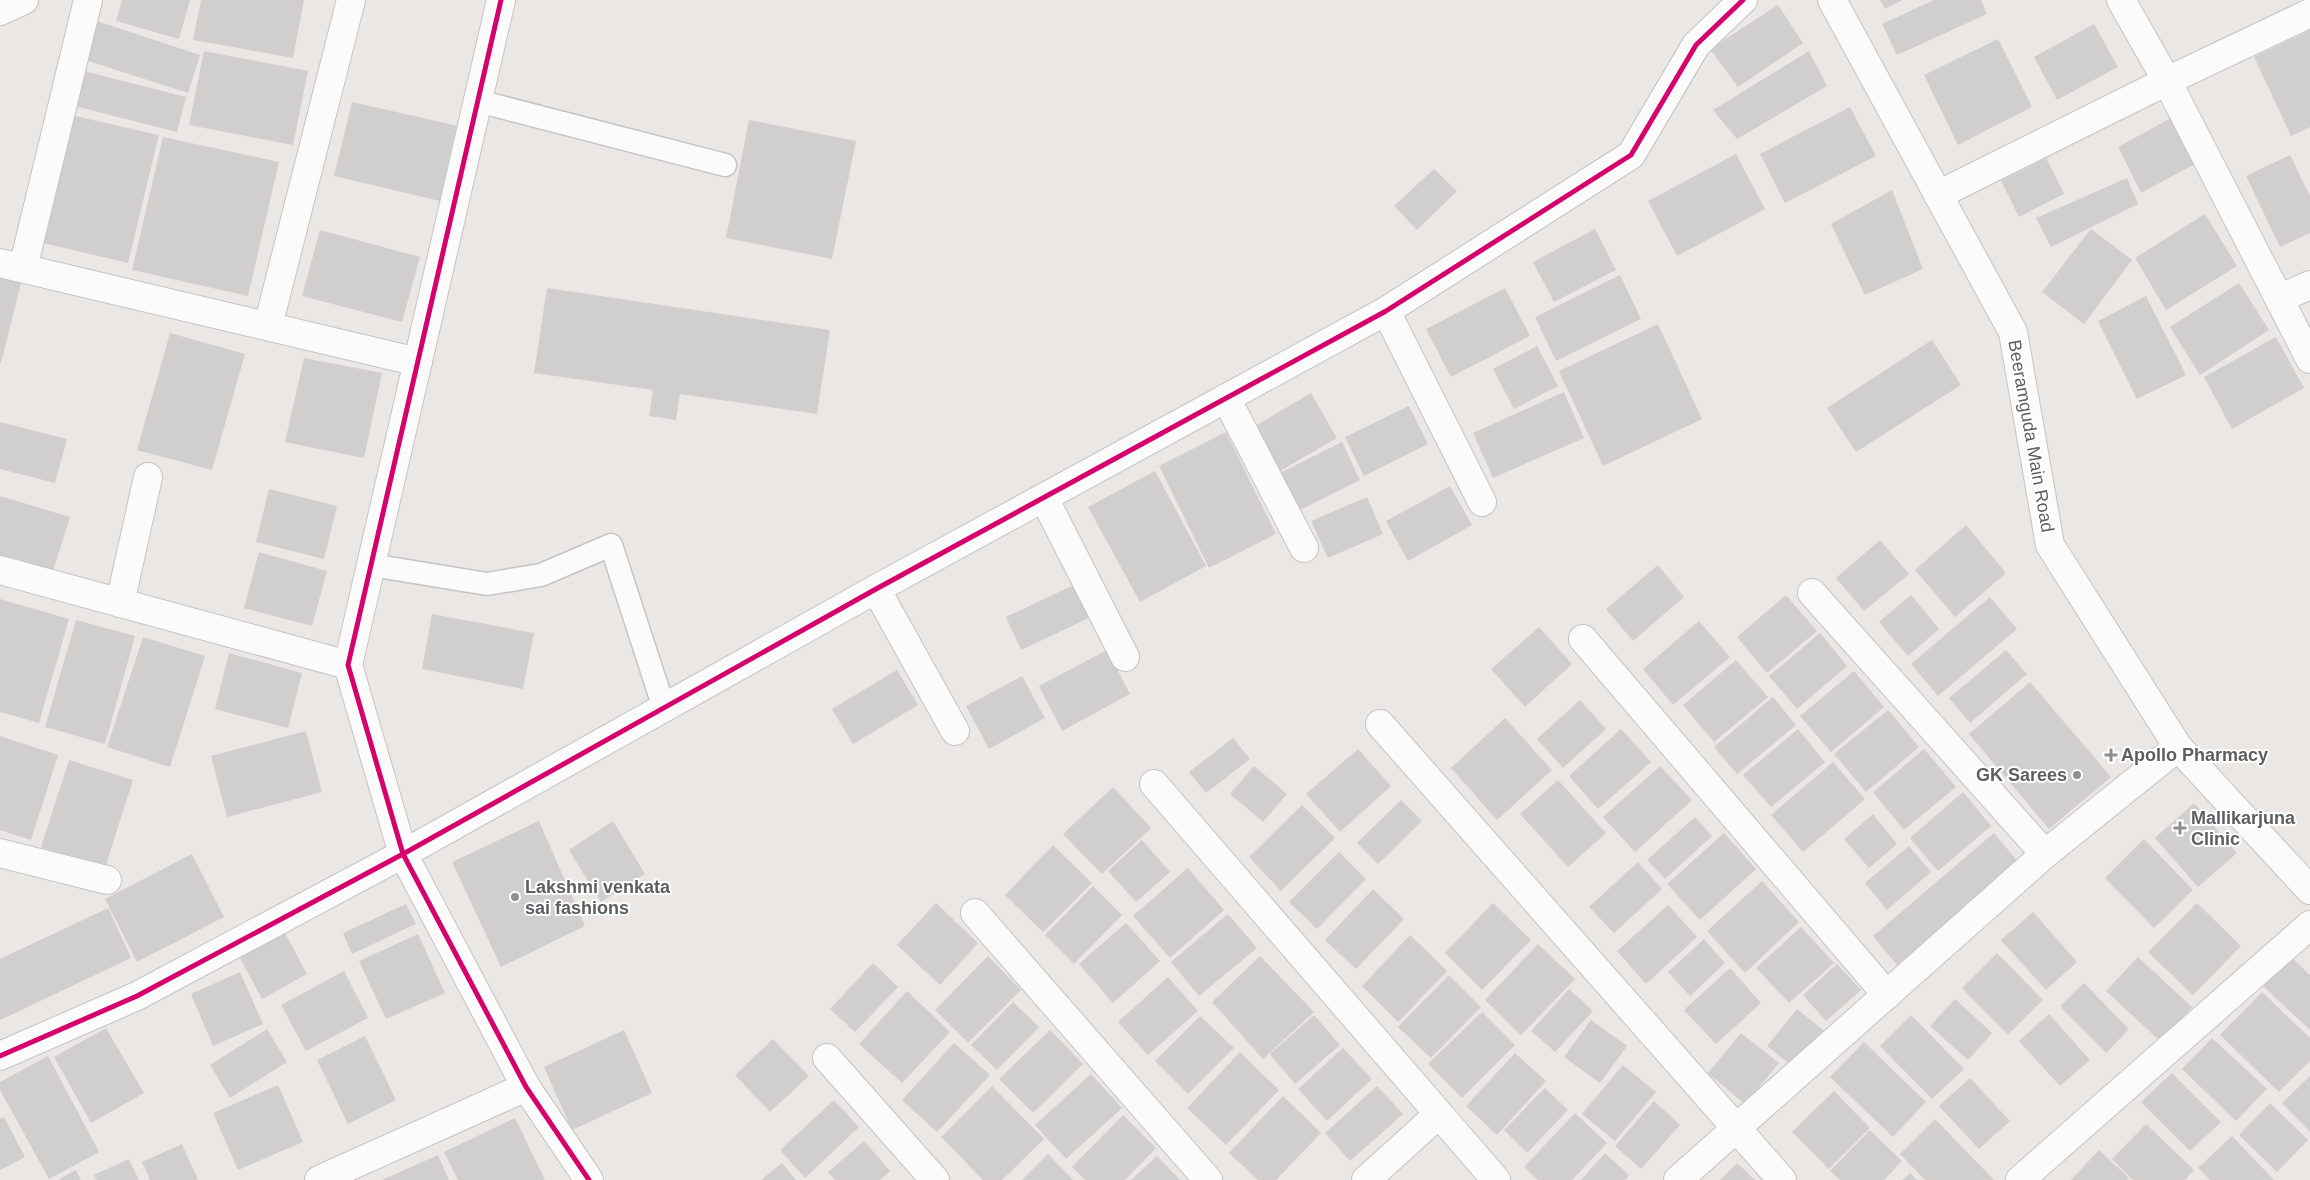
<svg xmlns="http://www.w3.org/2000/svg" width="2310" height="1180" font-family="Arial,sans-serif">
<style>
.building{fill:#d1cfcd}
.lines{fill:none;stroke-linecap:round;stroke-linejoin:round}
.lane-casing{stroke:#c4c4c4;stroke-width:25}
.street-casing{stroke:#c4c4c4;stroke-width:30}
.secondary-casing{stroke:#c4c4c4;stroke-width:30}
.lane{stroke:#fcfbfb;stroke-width:22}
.street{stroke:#fcfbfb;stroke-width:28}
.secondary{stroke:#fcfbfb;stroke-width:28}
.cycleway-casing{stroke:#fff;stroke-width:8}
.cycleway{stroke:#d6006c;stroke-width:5}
.poi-dot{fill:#8d8f8f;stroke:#fff;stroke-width:2}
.labels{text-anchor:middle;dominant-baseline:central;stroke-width:4;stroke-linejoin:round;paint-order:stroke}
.street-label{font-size:18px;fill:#5b5f61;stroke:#fff}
.poi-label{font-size:18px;font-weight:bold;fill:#5b5f61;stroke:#fff;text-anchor:start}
</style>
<rect width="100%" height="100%" fill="#eae7e4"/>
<!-- building -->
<g class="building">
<polygon points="122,0 190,0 179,39 116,21"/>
<polygon points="201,0 304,0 293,58 193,40"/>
<polygon points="1880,0 1903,0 1885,9"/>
<polygon points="1934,0 1981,0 1987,14 1897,55 1882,24"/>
<polygon points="1778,5 1803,43 1738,87 1710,49"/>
<polygon points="97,21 200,55 188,93 85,60"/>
<polygon points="2094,24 2118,67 2057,100 2034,57"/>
<polygon points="2310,30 2310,127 2291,136 2254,57"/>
<polygon points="1998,39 2032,107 1958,145 1924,75"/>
<polygon points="204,51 308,71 293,145 189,125"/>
<polygon points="1809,51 1827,86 1737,139 1713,110"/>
<polygon points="76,69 186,97 177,132 67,104"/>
<polygon points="352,102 458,126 440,201 334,176"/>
<polygon points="1850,107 1876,156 1785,203 1760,154"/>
<polygon points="2180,113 2204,159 2141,193 2118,147"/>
<polygon points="66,114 159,135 128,263 35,241"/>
<polygon points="749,120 856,141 832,259 726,238"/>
<polygon points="163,137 279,162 248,296 132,270"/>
<polygon points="1736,154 1765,209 1677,256 1648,201"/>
<polygon points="2290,155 2310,196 2310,233 2280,247 2246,176"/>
<polygon points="2046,158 2064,194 2019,217 2001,181"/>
<polygon points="1434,169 1457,191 1417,230 1394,206"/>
<polygon points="2127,178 2138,204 2051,247 2036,218"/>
<polygon points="1892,190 1923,269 1865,295 1831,224"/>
<polygon points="2205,214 2237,266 2166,310 2135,258"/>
<polygon points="1595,229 1616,270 1554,302 1533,262"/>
<polygon points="2091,229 2132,260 2084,324 2042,292"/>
<polygon points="320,230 420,257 402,322 302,296"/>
<polygon points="0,274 22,279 1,363 0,363"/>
<polygon points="1620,275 1641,319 1556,361 1535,317"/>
<polygon points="2239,283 2269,330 2200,375 2170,327"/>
<polygon points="547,288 830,330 817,414 680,394 676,420 649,416 653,390 534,373"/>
<polygon points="1505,288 1530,336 1451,377 1426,329"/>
<polygon points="2146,296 2186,375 2137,399 2098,321"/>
<polygon points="1658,324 1702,419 1603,466 1559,371"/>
<polygon points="170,333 245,354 212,470 137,450"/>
<polygon points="2276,337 2304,388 2232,429 2204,377"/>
<polygon points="1932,340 1961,385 1856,452 1827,408"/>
<polygon points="1537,346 1558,386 1514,409 1493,369"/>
<polygon points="304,358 382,373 364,458 285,442"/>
<polygon points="1564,392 1584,438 1493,478 1473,433"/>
<polygon points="1311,393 1337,438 1280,471 1255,426"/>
<polygon points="1409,406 1428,444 1364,476 1345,437"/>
<polygon points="0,422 67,439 55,483 0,469"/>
<polygon points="1226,432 1276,534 1209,568 1159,466"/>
<polygon points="1342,442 1360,480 1296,512 1278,474"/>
<polygon points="1155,471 1206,566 1140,602 1088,507"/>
<polygon points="1450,486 1472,525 1408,561 1386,521"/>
<polygon points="269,489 337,506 324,559 256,542"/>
<polygon points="0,496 70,517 52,574 0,558"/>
<polygon points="1367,497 1383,534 1328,558 1311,521"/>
<polygon points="1966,525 2006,573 1955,617 1915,570"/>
<polygon points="1880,540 1909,574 1864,611 1836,578"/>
<polygon points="259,552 327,571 312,626 244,608"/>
<polygon points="1658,565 1684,597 1633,641 1606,609"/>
<polygon points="1076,584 1091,617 1021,650 1006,617"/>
<polygon points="1786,595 1817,631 1767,673 1737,637"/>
<polygon points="1911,595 1939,629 1908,656 1879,622"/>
<polygon points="1990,597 2017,629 1938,696 1911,664"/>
<polygon points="0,599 69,619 39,723 0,712"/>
<polygon points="432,614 534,633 523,689 422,669"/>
<polygon points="76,620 135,636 105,744 45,727"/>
<polygon points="1699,621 1730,657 1673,705 1643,669"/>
<polygon points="1539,627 1572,664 1525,707 1491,669"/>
<polygon points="1820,633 1847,666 1797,709 1769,676"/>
<polygon points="143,637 205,656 170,767 107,747"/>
<polygon points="1107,650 1130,694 1062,731 1039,686"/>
<polygon points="2006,650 2027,674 1970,723 1949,698"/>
<polygon points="229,653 302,673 288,728 215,709"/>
<polygon points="1736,660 1768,697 1714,742 1683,705"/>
<polygon points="897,670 918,705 853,744 832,709"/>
<polygon points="1854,671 1884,707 1831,752 1800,716"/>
<polygon points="1022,676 1045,718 989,749 966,706"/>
<polygon points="2030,682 2111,777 2049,829 1969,734"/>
<polygon points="1773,697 1796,725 1737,774 1714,747"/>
<polygon points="1580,700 1606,729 1563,768 1537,739"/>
<polygon points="1888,710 1919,747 1866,792 1834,754"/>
<polygon points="1505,718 1552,770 1497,820 1451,768"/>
<polygon points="1621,729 1651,762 1598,809 1569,776"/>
<polygon points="1798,729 1825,762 1771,807 1743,775"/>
<polygon points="306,731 322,792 227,817 211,756"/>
<polygon points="0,736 58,755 31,840 0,830"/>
<polygon points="1233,738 1250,759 1206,793 1189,772"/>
<polygon points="1358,749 1391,786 1340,832 1306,794"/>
<polygon points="1924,749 1956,787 1904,830 1873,792"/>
<polygon points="69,760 133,780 105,868 41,847"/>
<polygon points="1833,762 1865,799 1803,852 1771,815"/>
<polygon points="1254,766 1287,794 1263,822 1230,794"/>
<polygon points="1660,766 1692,800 1635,852 1603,817"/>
<polygon points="1558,780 1606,833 1568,867 1520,814"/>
<polygon points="1113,787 1151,828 1102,874 1063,834"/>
<polygon points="1963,792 1991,826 1938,871 1910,838"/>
<polygon points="1401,800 1422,821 1378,864 1357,843"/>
<polygon points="2194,803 2237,853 2198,887 2155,838"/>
<polygon points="1302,805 1335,838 1281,891 1249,857"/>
<polygon points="1873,814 1897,844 1869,868 1844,839"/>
<polygon points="1695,817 1712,836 1665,879 1647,860"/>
<polygon points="539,821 585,926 501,967 452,862"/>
<polygon points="613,821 645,874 601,902 569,850"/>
<polygon points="1724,833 1756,869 1700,920 1667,884"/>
<polygon points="1994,833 2019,863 1897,965 1873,936"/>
<polygon points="2144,839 2193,890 2154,928 2105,878"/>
<polygon points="1142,840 1170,872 1136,902 1108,871"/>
<polygon points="1053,845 1092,883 1043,932 1005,895"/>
<polygon points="1909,846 1931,872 1887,910 1865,883"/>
<polygon points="1339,852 1366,879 1317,929 1289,902"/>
<polygon points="192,854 224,917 137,962 105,899"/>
<polygon points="1638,862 1662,889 1614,933 1589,907"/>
<polygon points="1188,868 1224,910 1170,958 1133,916"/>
<polygon points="1762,881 1799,922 1745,973 1707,931"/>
<polygon points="1093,886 1122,915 1074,964 1045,935"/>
<polygon points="1373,889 1404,919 1356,969 1325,940"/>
<polygon points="936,903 978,943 940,985 897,945"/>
<polygon points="1493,903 1531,940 1482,990 1445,953"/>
<polygon points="2197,903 2241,946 2193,995 2148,952"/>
<polygon points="406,904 416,924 352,954 343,933"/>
<polygon points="1668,905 1697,937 1646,984 1617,951"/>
<polygon points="108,908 131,958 0,1020 0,959"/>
<polygon points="2033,912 2077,962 2046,990 2001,940"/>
<polygon points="1228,914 1257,948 1199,996 1171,962"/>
<polygon points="1126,923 1160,961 1113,1003 1079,964"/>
<polygon points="1801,927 1834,963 1789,1003 1756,968"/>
<polygon points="285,933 307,974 262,999 240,958"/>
<polygon points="418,934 445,993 386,1019 359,961"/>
<polygon points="1410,935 1447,971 1398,1022 1362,986"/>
<polygon points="1704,939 1725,963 1690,996 1668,972"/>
<polygon points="1538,944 1575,979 1521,1035 1485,1000"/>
<polygon points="1997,953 2043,1000 2008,1035 1962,988"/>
<polygon points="988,956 1021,990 968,1043 935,1010"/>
<polygon points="1260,956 1314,1012 1263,1059 1212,1002"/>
<polygon points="2138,957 2192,1007 2161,1042 2106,991"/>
<polygon points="2291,957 2310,975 2310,1030 2263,986"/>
<polygon points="873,963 898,987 855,1032 830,1009"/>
<polygon points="1837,964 1861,990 1826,1021 1803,995"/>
<polygon points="1730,968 1761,1003 1716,1044 1684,1010"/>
<polygon points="344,971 368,1018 306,1051 281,1005"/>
<polygon points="240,972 263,1024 213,1046 191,994"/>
<polygon points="1449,975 1481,1007 1431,1058 1398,1027"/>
<polygon points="1168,977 1198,1011 1148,1055 1118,1022"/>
<polygon points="2084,983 2129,1029 2106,1053 2060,1006"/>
<polygon points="1569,989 1593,1011 1555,1052 1531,1031"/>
<polygon points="907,991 950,1032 902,1083 859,1044"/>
<polygon points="2262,992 2310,1038 2310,1061 2279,1092 2220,1035"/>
<polygon points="1955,999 1992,1033 1968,1060 1930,1026"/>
<polygon points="1013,1002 1039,1027 997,1070 971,1045"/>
<polygon points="1797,1009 1826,1032 1796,1069 1767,1046"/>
<polygon points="1482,1012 1515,1045 1462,1098 1428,1064"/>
<polygon points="2049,1014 2090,1060 2060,1086 2019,1041"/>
<polygon points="1314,1015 1340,1045 1295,1084 1270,1054"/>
<polygon points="1911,1015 1964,1069 1932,1099 1880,1046"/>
<polygon points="1200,1016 1234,1048 1188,1094 1155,1061"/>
<polygon points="1591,1020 1627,1046 1600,1083 1564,1057"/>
<polygon points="106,1028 144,1093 91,1123 54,1057"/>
<polygon points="267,1029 287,1062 230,1098 210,1065"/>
<polygon points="624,1030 652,1093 572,1130 544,1067"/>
<polygon points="1050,1030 1083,1064 1033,1113 999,1079"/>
<polygon points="1741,1033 1779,1063 1745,1104 1708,1073"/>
<polygon points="365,1036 396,1100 348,1124 317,1060"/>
<polygon points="2212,1038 2267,1089 2236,1121 2182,1069"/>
<polygon points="773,1039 809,1076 770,1112 735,1075"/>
<polygon points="1864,1042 1926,1102 1893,1137 1830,1077"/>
<polygon points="954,1043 990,1075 937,1132 902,1100"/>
<polygon points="1343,1048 1372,1079 1327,1121 1298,1089"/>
<polygon points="1240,1052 1279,1090 1226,1145 1187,1108"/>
<polygon points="1515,1053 1546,1081 1497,1135 1466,1106"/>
<polygon points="48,1056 99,1152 49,1179 0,1090 0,1082"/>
<polygon points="1623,1065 1656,1092 1615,1141 1582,1114"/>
<polygon points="2172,1073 2221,1122 2190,1151 2141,1102"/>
<polygon points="1091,1074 1122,1108 1066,1159 1035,1125"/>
<polygon points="2310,1076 2310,1132 2282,1103"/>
<polygon points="1970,1078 2010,1121 1979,1149 1939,1106"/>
<polygon points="278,1085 303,1142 238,1170 213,1113"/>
<polygon points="992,1086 1044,1139 1002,1180 983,1180 941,1137"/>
<polygon points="1377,1086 1403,1114 1350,1161 1325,1133"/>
<polygon points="1545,1088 1568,1110 1527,1153 1504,1130"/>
<polygon points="1834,1091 1870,1128 1829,1169 1792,1132"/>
<polygon points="1283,1096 1321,1133 1276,1180 1258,1180 1229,1153"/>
<polygon points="834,1100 859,1127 805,1178 780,1150"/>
<polygon points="1654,1101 1680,1125 1641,1169 1615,1146"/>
<polygon points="2270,1103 2308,1140 2277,1172 2239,1135"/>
<polygon points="1575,1113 1607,1143 1572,1180 1538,1180 1524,1167"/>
<polygon points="1123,1115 1156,1148 1125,1180 1085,1180 1072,1167"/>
<polygon points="4,1117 25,1157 0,1170 0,1119"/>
<polygon points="515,1118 545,1180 458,1180 444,1152"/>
<polygon points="1935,1119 1994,1180 1925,1180 1900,1154"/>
<polygon points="2146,1124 2194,1170 2185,1180 2133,1180 2112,1159"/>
<polygon points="1870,1130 1902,1161 1884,1180 1840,1180 1830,1171"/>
<polygon points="2232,1136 2274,1180 2210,1180 2198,1168"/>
<polygon points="864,1141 890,1171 880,1180 835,1180 828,1172"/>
<polygon points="182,1144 198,1180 150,1180 142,1162"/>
<polygon points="2099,1150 2129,1178 2127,1180 2071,1180"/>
<polygon points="1605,1153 1629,1175 1625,1180 1581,1180"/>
<polygon points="1048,1154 1073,1180 1022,1180"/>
<polygon points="438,1155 449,1180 382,1180"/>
<polygon points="1157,1156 1180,1180 1131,1180"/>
<polygon points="129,1159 139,1180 97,1180 94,1175"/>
<polygon points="782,1163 796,1180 761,1180"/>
<polygon points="1737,1163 1755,1180 1720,1180"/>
<polygon points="76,1170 81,1180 58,1180"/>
<polygon points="1910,1173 1917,1180 1902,1180"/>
</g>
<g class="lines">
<!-- lane casing -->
<g class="lane-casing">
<g id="lane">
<polyline points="478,101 725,165"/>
<polyline points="371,565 487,584 541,575 611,545 664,708"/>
</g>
</g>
<!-- street casing -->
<g class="street-casing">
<g id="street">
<polyline points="501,0 348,665 403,854 526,1087 589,1180"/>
<polyline points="2121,0 2167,81 2310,359"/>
<polyline points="0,11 24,0"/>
<polyline points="1938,195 2167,81 2310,13"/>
<polyline points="0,263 418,362"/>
<polyline points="23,268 88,0"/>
<polyline points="2279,299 2310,285"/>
<polyline points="1386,311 1482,502"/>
<polyline points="268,326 351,0"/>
<polyline points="1226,398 1304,548"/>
<polyline points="1044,498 1125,657"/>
<polyline points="0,570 348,665"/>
<polyline points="876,589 955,731"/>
<polyline points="1812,593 2045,854"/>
<polyline points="120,603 148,477"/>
<polyline points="1583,639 1887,995"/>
<polyline points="1380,724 1782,1180"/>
<polyline points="1154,784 1496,1180"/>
<polyline points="0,853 107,880"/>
<polyline points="975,913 1208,1180"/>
<polyline points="0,1056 137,996 403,854 876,589 1386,311 1631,155 1696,45 1743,0"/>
<polyline points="827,1058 935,1180"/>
<polyline points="319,1180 526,1087"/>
<polyline points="1366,1180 1439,1114"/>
<polyline points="1678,1180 2045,854 2178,747"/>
<polyline points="2020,1180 2310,925"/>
</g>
</g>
<!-- secondary casing -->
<g class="secondary-casing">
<polyline id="secondary" points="1832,0 2013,332 2050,545 2178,747 2310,890"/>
</g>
<!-- lane -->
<use href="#lane" class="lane"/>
<!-- street -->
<use href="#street" class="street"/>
<!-- secondary -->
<use href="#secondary" class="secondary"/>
<!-- cycleway casing -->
<g class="cycleway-casing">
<g id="cycleway">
<polyline points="501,0 348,665 403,854 526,1087 589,1180"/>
<polyline points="0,1056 137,996 403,854 876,589 1386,311 1631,155 1696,45 1743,0"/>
</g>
</g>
<!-- cycleway -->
<use href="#cycleway" class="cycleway"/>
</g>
<!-- markers -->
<g class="poi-dot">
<path d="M2108.5 747.5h5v5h5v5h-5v5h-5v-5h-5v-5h5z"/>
<circle cx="2077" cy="775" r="5"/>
<path d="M2177.5 820.5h5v5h5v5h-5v5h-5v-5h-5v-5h5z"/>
<circle cx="515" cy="897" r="5"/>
</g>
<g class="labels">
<!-- street labels -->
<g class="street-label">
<text transform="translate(2031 436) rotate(80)">Beeramguda Main Road</text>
</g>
<!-- poi labels -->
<g class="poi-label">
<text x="2121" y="755">Apollo Pharmacy</text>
<text x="2067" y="775" text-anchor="end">GK Sarees</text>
<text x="2191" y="818">Mallikarjuna<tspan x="2191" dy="21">Clinic</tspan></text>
<text x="525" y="887">Lakshmi venkata<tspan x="525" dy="21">sai fashions</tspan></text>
</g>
</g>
</svg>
